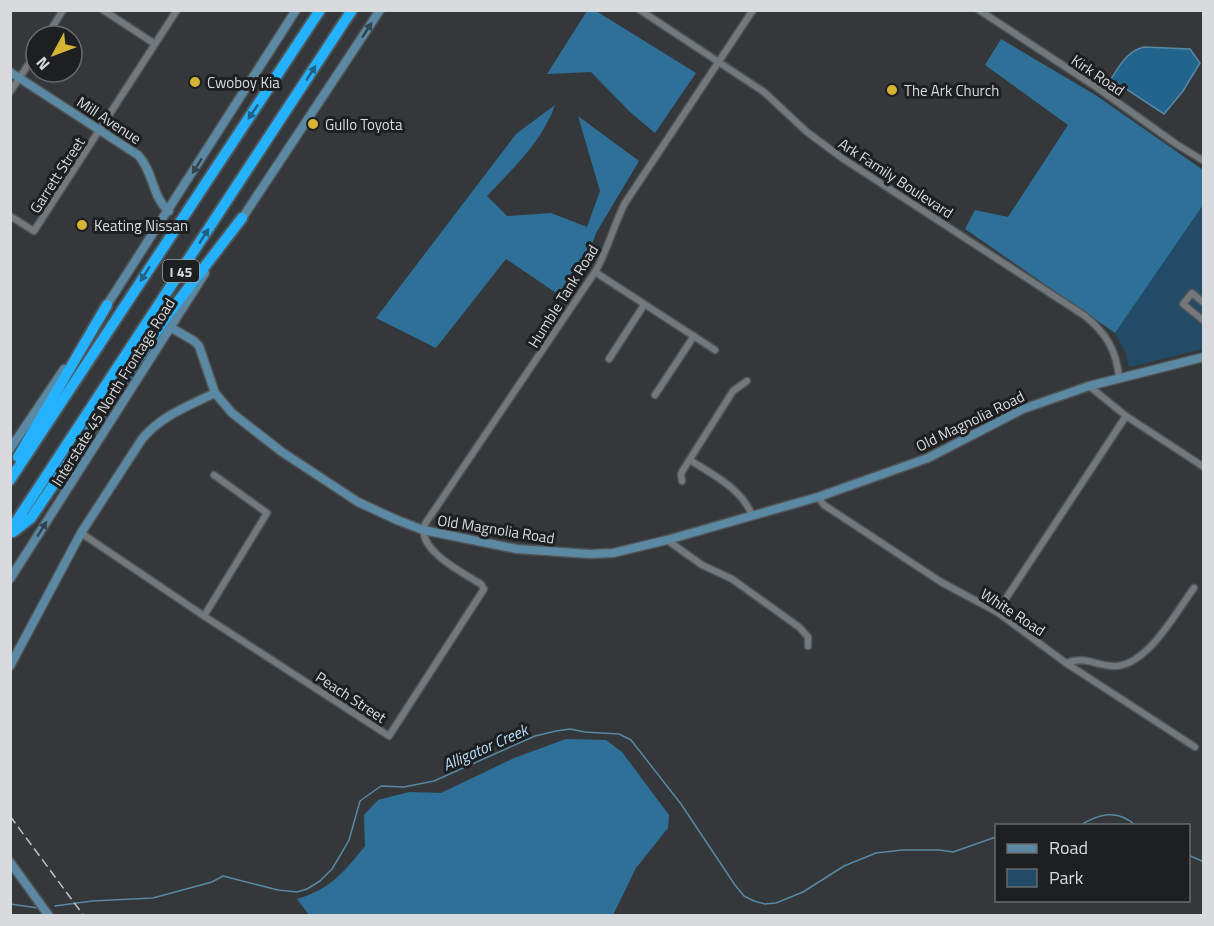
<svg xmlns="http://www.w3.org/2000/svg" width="1214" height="926" font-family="'Titillium Web',sans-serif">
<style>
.green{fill:#214b66}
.forest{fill:#2f7099}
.water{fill:#21648c;stroke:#5888a4;stroke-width:1.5}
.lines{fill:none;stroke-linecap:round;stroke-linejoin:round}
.stream{stroke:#5888a4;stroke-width:1.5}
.street-casing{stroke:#515456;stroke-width:9}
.secondary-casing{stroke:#515456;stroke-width:11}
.highway-casing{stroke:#515456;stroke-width:14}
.street{stroke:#73787c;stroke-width:6}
.secondary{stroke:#5b89a3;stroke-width:8}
.highway{stroke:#24b2ff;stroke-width:10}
.rail{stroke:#bec1c3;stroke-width:1.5;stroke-dasharray:9 4.5;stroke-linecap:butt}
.oneway{fill:#33444e}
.oneway2{fill:#206185}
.poi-dot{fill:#d6b534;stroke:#1d1f21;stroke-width:2}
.labels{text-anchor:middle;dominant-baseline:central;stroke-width:6;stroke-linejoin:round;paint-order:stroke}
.shield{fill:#1d1f21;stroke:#a0a3a5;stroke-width:1.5}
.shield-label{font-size:14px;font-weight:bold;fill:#d8dbdd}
.street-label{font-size:15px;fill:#d8dbdd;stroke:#1d1f21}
.poi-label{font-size:15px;fill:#d8dbdd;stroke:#1d1f21;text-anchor:start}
.water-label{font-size:16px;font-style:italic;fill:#b9dbf3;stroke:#1d1f21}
</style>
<rect width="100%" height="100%" fill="#34383b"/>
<!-- green -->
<polygon class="green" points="1203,205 1203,349 1129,367 1125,351 1115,333"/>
<!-- forest -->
<g class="forest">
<polygon points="587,11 596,11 696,73 655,133 630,112 591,72 547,74"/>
<polygon points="1001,39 1097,96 1203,170 1203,205 1115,333 965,229 975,210 1008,217 1068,125 985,65"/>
<path d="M555,105c-13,37 -42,63 -68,91l20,20 44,-3 36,14 13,-36 -22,-75 61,45 -43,72 -12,35 -16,33 -62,-42 -70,89 -60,-30 140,-184z"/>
<path d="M566,739l40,1 16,12 47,63 -1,13 -32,40 -23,47h-304l-12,-16c34,-10 47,-27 68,-53l-1,-31 14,-15 31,-8 32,1 73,-35z"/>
</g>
<!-- water -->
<path class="water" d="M1144,47l46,2 10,14 -17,28 -19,23 -53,-35c9,-14 16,-28 33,-32z"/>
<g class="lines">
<!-- stream -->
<g class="stream">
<path d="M1079,826c19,-12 39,-18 57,0"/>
<polyline points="1188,855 1204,862"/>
<polyline points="10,904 38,908"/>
<polyline points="55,906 92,901 153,898 212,882 223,876 278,890 297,892 307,889 320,881 332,869 341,854 349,840 360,801 381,786 404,787 434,781 535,736 556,731 570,729 585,732 619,734 631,740 681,804 735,885 744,896 754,901 765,904 776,903 803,892 844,866 876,853 902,850 939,850 953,852 996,837"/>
</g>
<!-- street casing -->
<g class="street-casing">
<g id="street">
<polyline points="103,10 155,44"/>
<path d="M640,10l124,82 43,40 35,26 243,158c21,17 32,35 34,62"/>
<polyline points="979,10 1099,89 1176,144 1204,161"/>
<polyline points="47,36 63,10"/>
<polyline points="10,92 36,53"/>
<polyline points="10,216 34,231 177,10"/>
<polyline points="595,272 715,350"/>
<polyline points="1204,303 1192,293 1183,304 1204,321"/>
<polyline points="609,359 644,305"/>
<polyline points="1089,386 1126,416 1204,467"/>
<polyline points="655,395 694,336"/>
<path d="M690,460c23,15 51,28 62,55"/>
<polyline points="682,481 681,474 683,470 733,391 747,381"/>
<polyline points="818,497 824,505 941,582 997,612 1066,663 1195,747"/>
<path d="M81,533l123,83 185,120 95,-147 -3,-5c-18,-11 -66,-35 -56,-60l170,-252c13,-22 18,-46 30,-69l128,-193"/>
<polyline points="667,540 702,565 732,579 799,627 808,637 808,646"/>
<polyline points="997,612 1126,416"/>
<polyline points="204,616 267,513 214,475"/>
<path d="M1066,663c19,-8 32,4 51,3 32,-3 59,-54 77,-78"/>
</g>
</g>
<!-- secondary casing -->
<g class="secondary-casing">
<g id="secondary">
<path d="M10,72l128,83c16,17 14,43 31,56"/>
<polyline points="239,223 380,10"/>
<polyline points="105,308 296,10"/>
<polyline points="170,327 194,341 199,346 215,393"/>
<polyline points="10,449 64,369"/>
<polyline points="10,579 205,273"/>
<path d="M10,666l71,-133 61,-94c19,-23 46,-33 73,-46l17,20 50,39 76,50 39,18 26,10 94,19 73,5 23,-1 54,-13 151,-43 110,-39 95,-49 66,-23 115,-29"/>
<polyline points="10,862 49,916"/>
</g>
</g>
<!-- highway casing -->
<g class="highway-casing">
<g id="highway">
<polyline points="18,457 107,305"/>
<polyline points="10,480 320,10"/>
<polyline points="10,531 352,10"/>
<polyline points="13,532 31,518 169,313 242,218"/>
</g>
</g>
<!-- street -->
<use href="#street" class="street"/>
<!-- secondary -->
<use href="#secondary" class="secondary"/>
<!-- highway -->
<use href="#highway" class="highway"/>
<!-- rail -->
<polyline class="rail" points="10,816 84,916"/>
</g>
<!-- one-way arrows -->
<defs><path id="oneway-solid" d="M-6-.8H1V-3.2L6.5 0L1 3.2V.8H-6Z" transform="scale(1.5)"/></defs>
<g class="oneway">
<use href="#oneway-solid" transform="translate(367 30) rotate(-57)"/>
<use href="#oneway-solid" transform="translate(197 166) rotate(122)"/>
<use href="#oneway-solid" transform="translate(42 529) rotate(-58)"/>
</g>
<g class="oneway2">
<use href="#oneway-solid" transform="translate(311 73) rotate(-57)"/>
<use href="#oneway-solid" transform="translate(253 112) rotate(124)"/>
<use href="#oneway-solid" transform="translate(204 236) rotate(-57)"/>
<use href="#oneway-solid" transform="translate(145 274) rotate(123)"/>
</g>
<!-- markers -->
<g class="poi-dot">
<circle cx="195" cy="82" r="6"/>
<circle cx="892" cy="90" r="6"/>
<circle cx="313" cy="124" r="6"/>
<circle cx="82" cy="225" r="6"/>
</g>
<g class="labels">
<!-- shield labels -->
<rect class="shield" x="163" y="260" width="36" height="22" rx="4.5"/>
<g class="shield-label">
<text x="181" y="271">I 45</text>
</g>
<!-- street labels -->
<g class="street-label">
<text transform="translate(1098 75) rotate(34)">Kirk Road</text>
<text transform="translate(109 120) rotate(33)">Mill Avenue</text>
<text transform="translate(57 175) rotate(-57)">Garrett Street</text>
<text transform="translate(896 178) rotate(33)">Ark Family Boulevard</text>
<text transform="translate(563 296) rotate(-58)">Humble Tank Road</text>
<text transform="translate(113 392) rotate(-58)">Interstate 45 North Frontage Road</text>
<text transform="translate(970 421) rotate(-26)">Old Magnolia Road</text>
<text transform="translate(496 529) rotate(9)">Old Magnolia Road</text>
<text transform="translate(1013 612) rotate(33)">White Road</text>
<text transform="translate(351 697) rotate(33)">Peach Street</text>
</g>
<!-- poi labels -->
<g class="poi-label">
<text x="207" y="82">Cwoboy Kia</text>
<text x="904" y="90">The Ark Church</text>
<text x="325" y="124">Gullo Toyota</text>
<text x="94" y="225">Keating Nissan</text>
</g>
<!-- water labels -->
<g class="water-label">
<text transform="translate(485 747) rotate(-24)">Alligator Creek</text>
</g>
</g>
<!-- border -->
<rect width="1214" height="926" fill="none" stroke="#d8dbdd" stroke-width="24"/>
<!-- legend -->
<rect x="995" y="824" width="195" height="78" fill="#1d1f21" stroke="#686a6c" stroke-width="1.5"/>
<rect x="1007" y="844" width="30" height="9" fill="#5b89a3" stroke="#686a6c" stroke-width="1.5"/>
<text x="1049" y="854" font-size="18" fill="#d8dbdd">Road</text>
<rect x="1007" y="869" width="30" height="18" fill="#214b66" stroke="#686a6c" stroke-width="1.5"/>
<text x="1049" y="884" font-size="18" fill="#d8dbdd">Park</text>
<!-- north arrow -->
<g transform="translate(54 54) rotate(229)"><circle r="28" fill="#1d1f21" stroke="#686a6c" stroke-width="1.5"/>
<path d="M0-4.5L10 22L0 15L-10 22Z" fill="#d6b534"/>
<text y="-9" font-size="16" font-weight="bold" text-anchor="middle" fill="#d8dbdd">N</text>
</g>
</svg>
